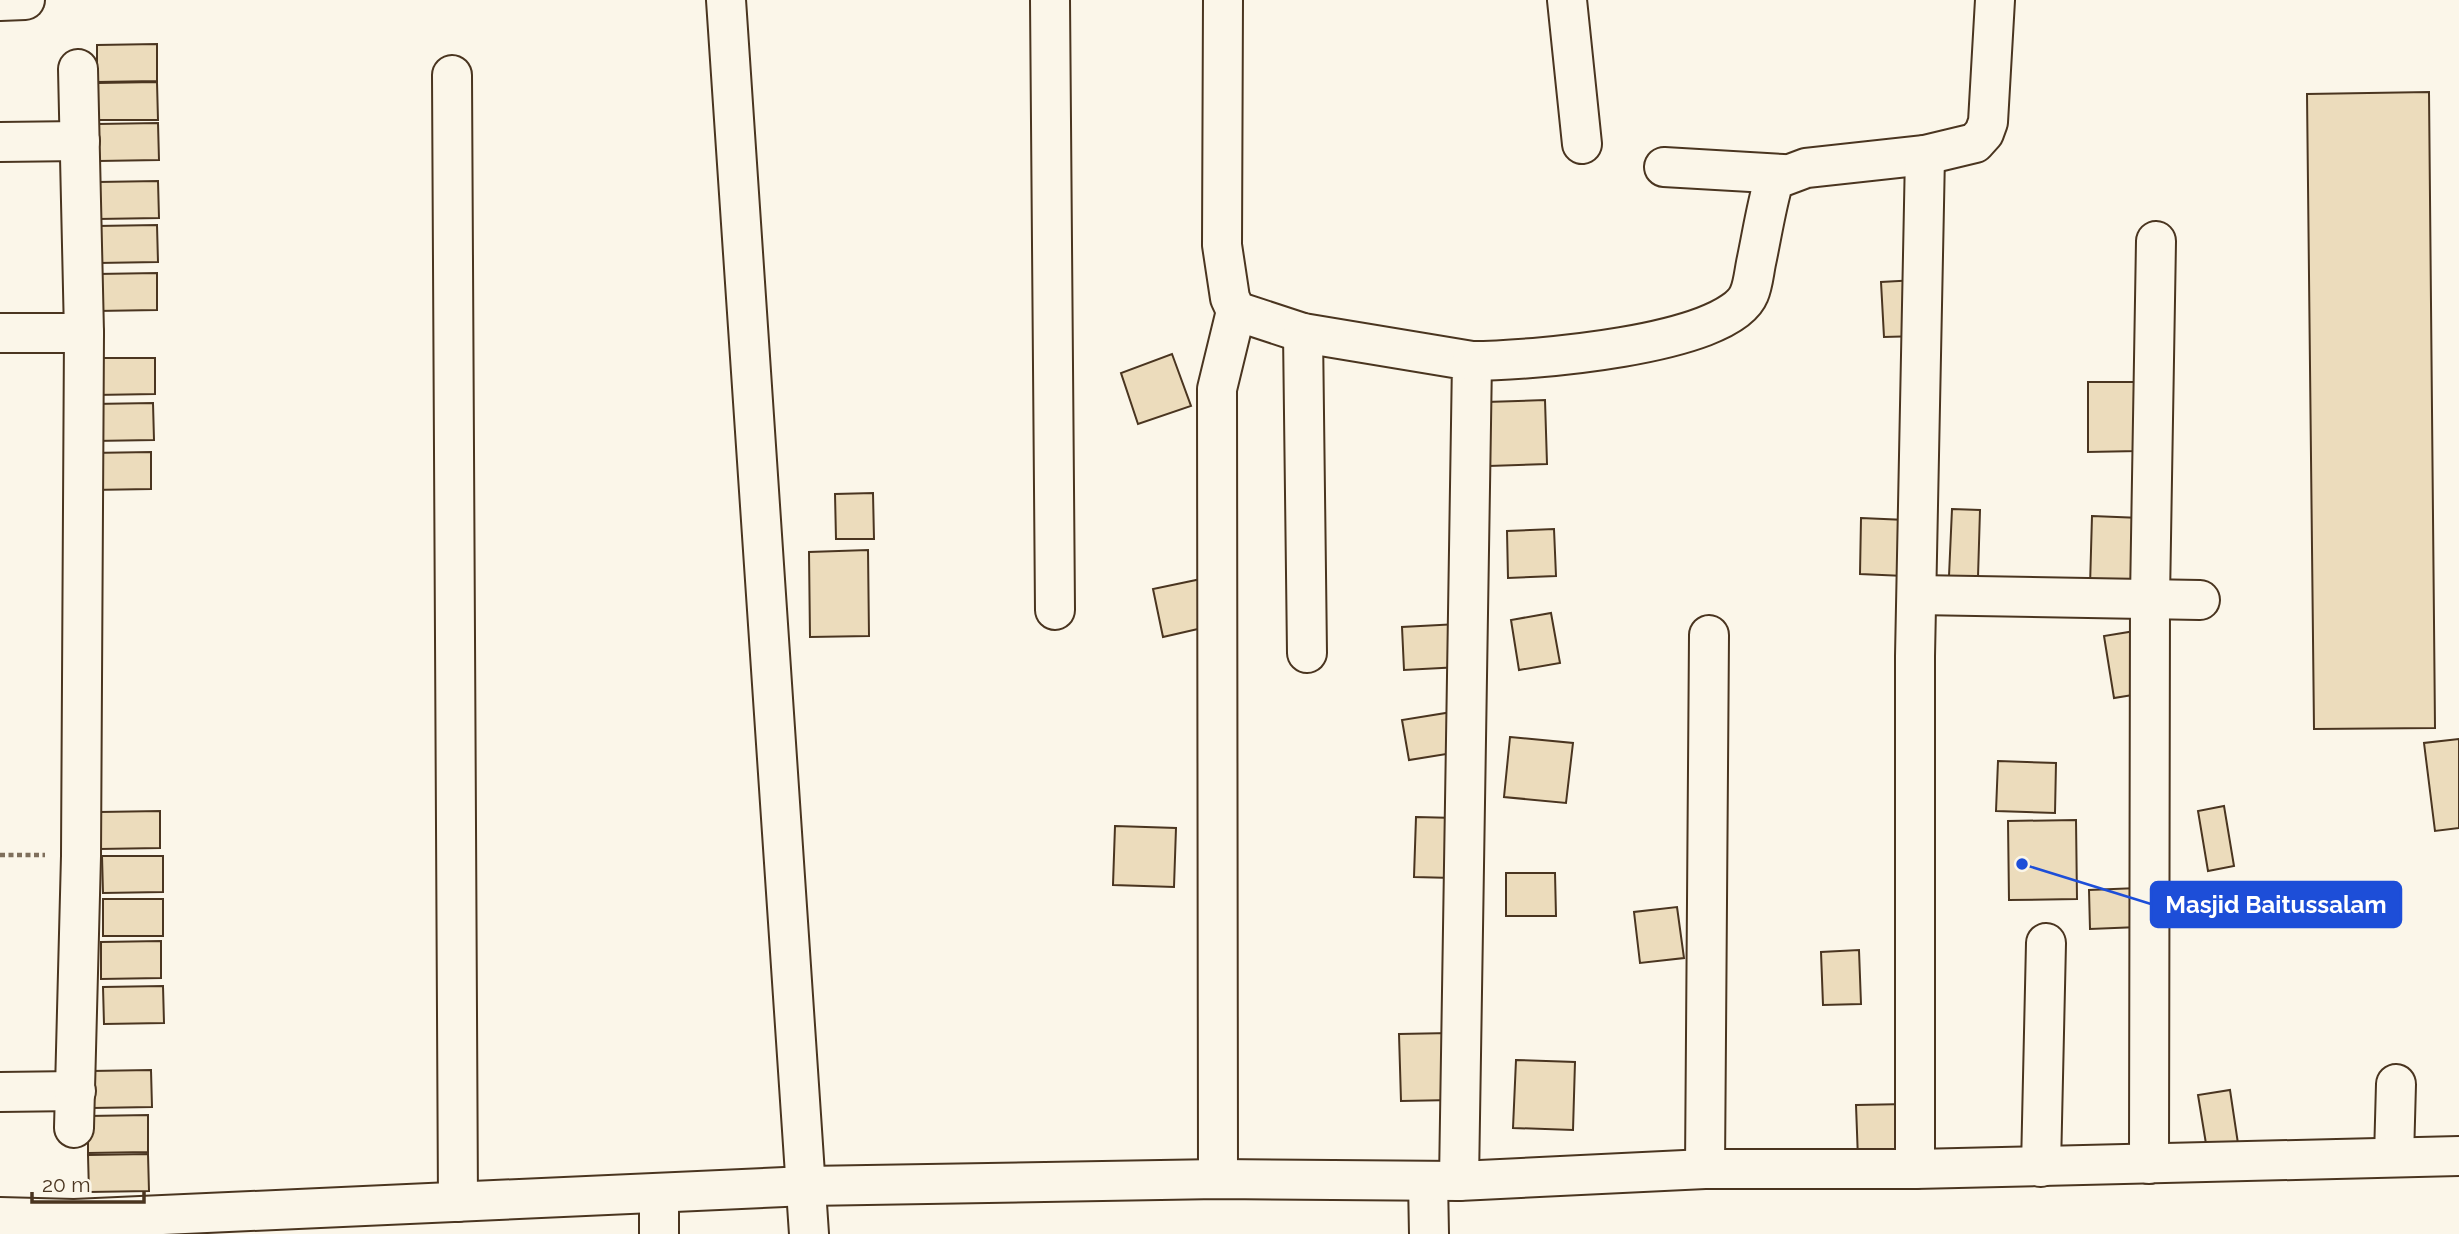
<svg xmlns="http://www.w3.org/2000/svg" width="2459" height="1234" font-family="Raleway,sans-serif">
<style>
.building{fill:#ecdcbc;stroke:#4a3520;stroke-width:2}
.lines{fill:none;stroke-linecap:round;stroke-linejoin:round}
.minor-casing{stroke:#4a3520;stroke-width:42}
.path{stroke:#7f6f5c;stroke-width:4.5;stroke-dasharray:5 3.5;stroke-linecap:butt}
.minor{stroke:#fbf6e9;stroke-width:38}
.leader{fill:none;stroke:#1d4ed8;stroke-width:2.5}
.callout-dot{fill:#1d4ed8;stroke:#fbf6e9;stroke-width:2.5}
.callout{fill:#1d4ed8;stroke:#1d4ed8;stroke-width:2.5}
.callout-label{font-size:24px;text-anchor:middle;font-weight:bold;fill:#fff}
</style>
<rect width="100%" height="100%" fill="#fbf6e9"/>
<!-- building -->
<g class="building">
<polygon points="157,44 157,81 97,82 97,45"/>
<polygon points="157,82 158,120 97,120 97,83"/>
<polygon points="2429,92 2435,728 2314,729 2307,94"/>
<polygon points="158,123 159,160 99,161 98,124"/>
<polygon points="158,181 159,218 98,219 98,182"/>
<polygon points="157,225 158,262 98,263 97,226"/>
<polygon points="157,273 157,310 97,311 97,274"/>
<polygon points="1917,280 1920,336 1884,337 1881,282"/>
<polygon points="1172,354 1191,406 1138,424 1121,373"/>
<polygon points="95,358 155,358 155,394 95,395"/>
<polygon points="2088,382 2138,382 2138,451 2088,452"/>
<polygon points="1545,400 1547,464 1489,466 1486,402"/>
<polygon points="153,403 154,440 94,441 93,404"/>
<polygon points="151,452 151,489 91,490 90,453"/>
<polygon points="873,493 874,539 836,539 835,494"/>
<polygon points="1952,509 1980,510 1978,577 1949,576"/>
<polygon points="2092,516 2141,518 2138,587 2090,586"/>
<polygon points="1861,518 1906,520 1904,576 1860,574"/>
<polygon points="1554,529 1556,576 1508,578 1507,531"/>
<polygon points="868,550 869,636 810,637 809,552"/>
<polygon points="1201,579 1211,626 1163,637 1153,589"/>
<polygon points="1551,613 1560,663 1519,670 1511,620"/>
<polygon points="1458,624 1460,667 1404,670 1402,627"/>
<polygon points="2135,631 2145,693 2114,698 2104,636"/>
<polygon points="1452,712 1459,752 1409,760 1402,720"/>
<polygon points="1510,737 1573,743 1566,803 1504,797"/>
<polygon points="2459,739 2459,828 2435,831 2424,743"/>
<polygon points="1998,761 2056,763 2055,813 1996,811"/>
<polygon points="2224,806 2234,866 2208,871 2198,811"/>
<polygon points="160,811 160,848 100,849 100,812"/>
<polygon points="1416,817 1456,818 1453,878 1414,877"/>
<polygon points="2076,820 2077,899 2009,900 2008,821"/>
<polygon points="1115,826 1176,828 1174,887 1113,885"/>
<polygon points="102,856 163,856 163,892 103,893"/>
<polygon points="1506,873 1555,873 1556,916 1506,916"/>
<polygon points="2138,888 2139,927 2090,929 2089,890"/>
<rect x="103" y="899" width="60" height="37"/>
<polygon points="1677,907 1684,958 1640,963 1634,912"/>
<polygon points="161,941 161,978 101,979 101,942"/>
<polygon points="1859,950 1861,1004 1823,1005 1821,952"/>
<polygon points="163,986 164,1023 104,1024 103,987"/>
<polygon points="1450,1033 1453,1100 1401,1101 1399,1034"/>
<polygon points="1516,1060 1575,1062 1573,1130 1513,1128"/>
<polygon points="151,1070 152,1107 92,1108 91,1071"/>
<polygon points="2230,1090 2240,1157 2209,1162 2198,1095"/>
<polygon points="1907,1104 1909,1156 1858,1159 1856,1105"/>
<polygon points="148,1115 148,1152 88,1153 88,1116"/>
<polygon points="148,1154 149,1191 89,1192 88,1155"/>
</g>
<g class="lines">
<!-- minor casing -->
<g class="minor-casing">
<g id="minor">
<polyline points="726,0 809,1234"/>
<polyline points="1050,0 1055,610"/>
<polyline points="1223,0 1222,245 1230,298 1236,311 1303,333 1472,361 1459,1181"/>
<polyline points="1567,0 1582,144"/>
<polyline points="0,1 25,0"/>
<polyline points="452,75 458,1202"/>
<polyline points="0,142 80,141"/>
<polyline points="1664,167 1783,174"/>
<polyline points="0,333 84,333"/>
<polyline points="1303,333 1307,653"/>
<path d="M1472,361c52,0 256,-15 277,-67 4,-9 5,-21 7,-31 6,-28 10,-56 18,-83l32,-12 119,-13 50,-12 9,-10 4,-11 7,-122"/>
<polyline points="1917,595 2200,600"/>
<polyline points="0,1092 76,1091"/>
<polyline points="74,1128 81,856 84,333 78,69"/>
<polyline points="2394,1157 2396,1084"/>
<polyline points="2149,1164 2150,598 2156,241"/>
<polyline points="2041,1167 2046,943"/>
<polyline points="1705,1169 1709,635"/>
<polyline points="1915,1169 1915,656 1925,155"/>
<polyline points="1218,1179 1217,389 1236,311"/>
<polyline points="1428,1181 1429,1234"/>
<polyline points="0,1217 74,1219 807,1186 1218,1179 1459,1181 1705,1169 1915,1169 2459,1156"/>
<polyline points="659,1234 659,1193"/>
</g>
</g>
<!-- path -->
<polyline class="path" points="0,855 45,855"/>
<!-- minor -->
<use href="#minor" class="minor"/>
</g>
<!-- callouts -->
<path class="leader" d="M2022 864L2151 904"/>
<circle class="callout-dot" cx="2022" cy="864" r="7"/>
<rect class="callout" x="2151" y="882" width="250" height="45" rx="7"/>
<g class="callout-label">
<text x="2276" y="913">Masjid Baitussalam</text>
</g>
<!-- scale -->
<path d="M32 1192v10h112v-10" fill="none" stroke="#4a3520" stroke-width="3.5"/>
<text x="42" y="1192" font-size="21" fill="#4a3520" stroke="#fbf6e9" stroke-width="5" paint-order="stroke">20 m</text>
</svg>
